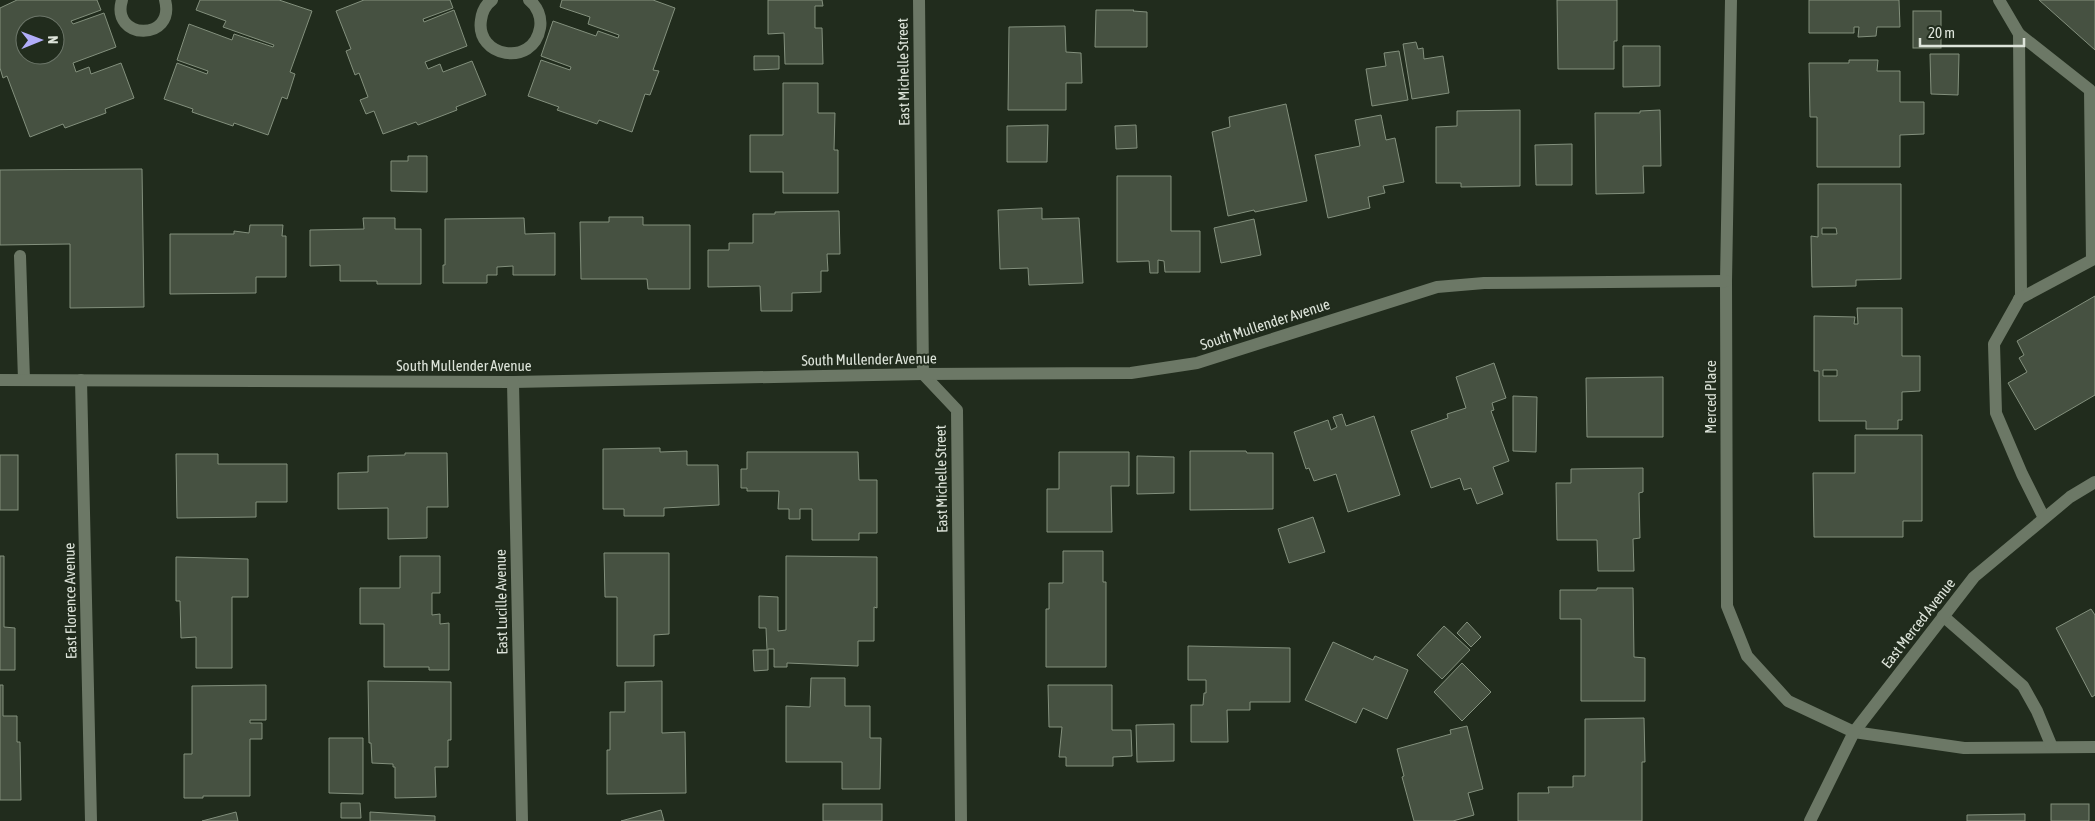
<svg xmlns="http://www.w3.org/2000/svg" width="2095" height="821" font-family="'Asap Condensed',sans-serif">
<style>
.building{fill:#465141;stroke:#83907d;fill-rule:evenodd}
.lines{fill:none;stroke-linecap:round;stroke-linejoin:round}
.minor{stroke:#6c7866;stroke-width:12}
.labels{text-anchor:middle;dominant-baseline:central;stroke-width:4;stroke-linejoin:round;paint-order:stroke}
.street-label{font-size:15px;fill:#dde4da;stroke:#212c1d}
</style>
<rect width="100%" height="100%" fill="#212c1d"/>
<!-- building -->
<g class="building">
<path d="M17,0h80l4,10 -30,11 2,3 31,-11 12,34 -43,16 3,9 13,-5 2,7 30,-11 13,35 -29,11 1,4 -41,15 -2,-4 -33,13 -23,-61 -4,2 -3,-10v-60zM25,25h30v30h-30z"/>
<polygon points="200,0 279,0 312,11 290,72 295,74 287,99 282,97 268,135 234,123 233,126 192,112 193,109 164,99 177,63 207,74 208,71 177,60 189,24 232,40 234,34 273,47 274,45 223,27 226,21 196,10"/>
<polygon points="364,0 450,0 453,8 423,19 424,22 454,10 467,46 425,62 428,69 440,64 443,72 472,61 486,95 456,107 457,110 418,125 416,122 383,134 374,111 366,114 360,100 368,97 359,73 355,75 346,51 351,49 336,11"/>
<polygon points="562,0 653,0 675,8 653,70 659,71 650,95 645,94 632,132 599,120 597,124 557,110 559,107 528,96 541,60 570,70 571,67 541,56 553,21 596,36 598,31 618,38 619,35 588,24 590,17 560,7"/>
<polygon points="768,0 822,0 823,6 815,6 815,28 822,28 823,64 785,64 784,33 768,34"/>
<polygon points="1557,0 1617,0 1617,41 1614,41 1614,69 1558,69"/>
<polygon points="1809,0 1899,0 1900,27 1877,27 1876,36 1858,37 1859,27 1854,27 1854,33 1809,33"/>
<polygon points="2039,0 2095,0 2095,50"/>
<polygon points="1096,10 1134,10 1133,11 1147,12 1147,47 1095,47"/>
<rect x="1913" y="11" width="28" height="37"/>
<polygon points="1065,26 1066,52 1081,53 1082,83 1066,83 1066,110 1008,110 1009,27"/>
<polygon points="1416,42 1418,49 1423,48 1424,59 1443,56 1449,93 1412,99 1403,44"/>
<polygon points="1623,46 1660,46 1660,86 1623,87"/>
<polygon points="1399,51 1408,100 1372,106 1366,69 1386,66 1384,53"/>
<polygon points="1930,54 1959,54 1958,95 1931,94"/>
<polygon points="754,56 779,56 779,69 754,70"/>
<polygon points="1849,60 1878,60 1877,71 1900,71 1900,102 1924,102 1924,134 1900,135 1900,167 1817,167 1817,117 1810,117 1809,63 1849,63"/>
<polygon points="783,83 818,83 818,113 835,113 834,150 838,150 838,193 783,193 783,172 750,172 750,135 783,135"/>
<polygon points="1286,104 1307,201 1255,212 1254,210 1228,216 1212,132 1230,127 1229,117"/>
<polygon points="1520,110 1520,186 1461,187 1461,183 1436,183 1436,127 1457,126 1457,111"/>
<polygon points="1660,110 1661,166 1643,166 1644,193 1596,194 1595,113 1640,113 1640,111"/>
<polygon points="1381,115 1386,140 1395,138 1404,182 1383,186 1385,193 1368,197 1370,208 1328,218 1315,155 1360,146 1355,120"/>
<polygon points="1048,125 1047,162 1007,162 1007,126"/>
<polygon points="1136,125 1137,148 1116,149 1115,126"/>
<polygon points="1572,144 1572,185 1536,185 1535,145"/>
<polygon points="408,156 427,156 427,192 391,191 391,161 408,161"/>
<polygon points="142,169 144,307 70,308 70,244 0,245 0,170"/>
<polygon points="1117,176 1171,176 1171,231 1200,231 1200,272 1165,272 1164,261 1158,260 1158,273 1150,273 1149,261 1117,262"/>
<path d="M1818,184h83v95l-45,1v6l-44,1 -1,-51 7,1zM1822,228h14l1,6h-15z"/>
<polygon points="1042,208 1042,219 1079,218 1083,283 1029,285 1028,268 1000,269 998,210"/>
<polygon points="839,211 840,254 827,254 828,271 821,271 821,292 792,293 792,311 761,311 760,286 708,287 708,250 729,250 729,243 753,243 753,214 775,214 775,212"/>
<polygon points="609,217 643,217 643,225 690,225 690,289 648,289 647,279 581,279 580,222 609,222"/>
<polygon points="363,218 395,218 395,229 421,229 421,284 377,284 377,281 340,281 340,265 310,266 310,230 364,229"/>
<polygon points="524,218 525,234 555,233 555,275 513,275 513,266 497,267 497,275 487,275 487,283 443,283 443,265 445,265 445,219"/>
<polygon points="1254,219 1261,255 1221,263 1214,228"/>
<polygon points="250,225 283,225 282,236 286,236 286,277 256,277 256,293 170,294 170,234 234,234 234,231 249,233"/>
<polygon points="2095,296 2095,395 2035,430 2008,383 2027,372 2019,358 2024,355 2017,341"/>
<path d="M1857,308h45v48h18v35l-18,1v28h-4v9h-32v-8h-47v-50h-5v-55l41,1 -1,7h4zM1823,370h14v6h-14z"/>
<polygon points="1494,363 1506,398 1492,403 1494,410 1491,411 1509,461 1493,467 1503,494 1477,504 1471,488 1464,490 1460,478 1431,488 1411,431 1448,418 1447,414 1466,408 1456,377"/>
<polygon points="1663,377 1663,437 1587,437 1586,378"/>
<polygon points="1513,396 1537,397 1536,452 1513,451"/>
<polygon points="1342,414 1346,426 1374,416 1400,495 1348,512 1336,474 1314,481 1309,468 1306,469 1294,432 1328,420 1331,430 1337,427 1333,417"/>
<polygon points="1855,435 1922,435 1922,521 1903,521 1903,537 1814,537 1813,473 1855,473"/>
<polygon points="660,448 660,452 687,451 687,465 718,465 719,505 664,508 664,516 624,516 624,509 603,509 603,449"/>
<polygon points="1190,451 1246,451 1247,453 1273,453 1273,509 1190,510"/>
<polygon points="747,452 858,452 859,480 877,480 877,533 859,533 859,540 812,540 812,509 800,509 800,519 789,519 789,509 778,509 779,491 747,491 747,488 741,488 741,469 747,469"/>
<polygon points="1059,452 1129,452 1129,486 1111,486 1112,532 1047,532 1047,489 1059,489"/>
<polygon points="405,453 447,453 448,507 427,507 427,538 388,539 388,508 338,509 338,473 368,472 368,456 405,455"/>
<polygon points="176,454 218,454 218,464 287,464 287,502 256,502 256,517 177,518"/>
<rect x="0" y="455" width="18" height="55"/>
<polygon points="1137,456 1174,457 1174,493 1137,494"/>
<polygon points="1643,468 1643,492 1639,493 1640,538 1633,539 1634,571 1598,571 1597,540 1557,540 1556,483 1571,483 1571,469"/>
<polygon points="1313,517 1325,552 1289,563 1278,529"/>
<polygon points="1063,551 1103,551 1103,582 1106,582 1106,667 1046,667 1046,609 1049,609 1049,583 1063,583"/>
<polygon points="604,553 669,553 669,634 654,635 654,666 617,666 617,597 605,597"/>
<polygon points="0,556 4,556 4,627 15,628 15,670 0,670"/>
<polygon points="400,556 440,556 440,593 432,593 432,615 440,614 440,624 449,623 449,670 429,670 429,667 384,667 384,624 360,624 360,588 400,588"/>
<polygon points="786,556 877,557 877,608 874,607 874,641 858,641 858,666 787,663 787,667 774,667 774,649 768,649 768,670 754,671 753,650 767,650 766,628 759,628 759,596 778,597 778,631 786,630"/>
<polygon points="176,557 248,559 248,597 232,597 232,668 196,668 196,637 181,638 180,601 176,601"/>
<polygon points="1597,588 1633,588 1634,657 1645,658 1645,701 1581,701 1581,619 1560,619 1560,590 1597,590"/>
<polygon points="2091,609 2095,615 2095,695 2092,697 2056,628"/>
<polygon points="1467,622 1481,637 1471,647 1457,633"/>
<polygon points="1444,626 1470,650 1442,679 1417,655"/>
<polygon points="1333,642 1373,660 1375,656 1408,670 1387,719 1363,708 1356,723 1305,700"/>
<polygon points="1188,646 1290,648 1290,702 1250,702 1250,710 1227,710 1228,742 1191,742 1191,705 1203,705 1204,693 1206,693 1206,680 1188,680"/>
<polygon points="1462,663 1491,692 1462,721 1434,692"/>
<polygon points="811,678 845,678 845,706 870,706 870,738 881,738 880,789 842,789 842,762 786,762 786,706 810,707"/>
<polygon points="368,681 451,682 451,740 448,740 448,767 435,767 436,797 395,798 395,767 393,767 393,764 372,763 371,743 369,743"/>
<polygon points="662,681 662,733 685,732 686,793 607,794 607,750 610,750 610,712 625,712 625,682"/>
<polygon points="0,685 3,685 3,716 17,716 17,742 20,742 21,800 0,800"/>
<polygon points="266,685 266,720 250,720 250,723 262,723 262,739 250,739 250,796 203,796 203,798 184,798 184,754 192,754 192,686"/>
<polygon points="1048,685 1112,685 1112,730 1131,730 1132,756 1113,757 1113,766 1066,766 1066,757 1059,757 1062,727 1049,727"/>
<polygon points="1644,718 1645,762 1642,762 1642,821 1518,821 1518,793 1549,793 1548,787 1573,787 1573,776 1585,776 1585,719"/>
<polygon points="1174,724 1174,761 1137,762 1136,725"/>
<polygon points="1467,726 1483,789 1468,793 1474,815 1453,821 1414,821 1402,777 1404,776 1397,749 1451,734 1450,730"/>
<polygon points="329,738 363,738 363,794 329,793"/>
<polygon points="341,803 360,803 361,818 341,818"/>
<rect x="823" y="804" width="59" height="17"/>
<rect x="2051" y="804" width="38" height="17"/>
<polygon points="661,810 664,821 621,821"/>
<polygon points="236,812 238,821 202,821"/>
<polygon points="370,812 435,816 435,821 370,821"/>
<polygon points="2025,814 2025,821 1967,821 1967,815"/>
</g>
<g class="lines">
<!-- minor -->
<g class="minor">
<path d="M122,0c-12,40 54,42 43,0"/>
<path d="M492,0c-7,5 -10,12 -11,20 -6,37 52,48 59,8 2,-11 -3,-22 -11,-28"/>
<polyline points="919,0 923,374 957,410 961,821"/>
<polyline points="1731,0 1726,281 1727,606 1747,656 1788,701 1854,732 1964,748 2095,747"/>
<polyline points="1999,0 2019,34 2021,296 1994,344 1996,413 2022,474 2044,518"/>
<polyline points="2019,34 2090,90 2092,260 2019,299"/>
<polyline points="20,256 24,380"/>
<polyline points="0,380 513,382 923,374 1131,373 1197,363 1437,287 1484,283 1726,281"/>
<polyline points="81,380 91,821"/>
<polyline points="513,382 522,821"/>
<polyline points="1943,616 2023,686 2037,711 2052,747"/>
<polyline points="1810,821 1854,732 1974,577 2070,497 2095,482"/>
</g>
</g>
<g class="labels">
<!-- street labels -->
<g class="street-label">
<text transform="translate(903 72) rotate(-91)">East Michelle Street</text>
<text transform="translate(1265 324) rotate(-18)">South Mullender Avenue</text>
<text transform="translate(869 359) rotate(-1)">South Mullender Avenue</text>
<text x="464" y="365">South Mullender Avenue</text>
<text transform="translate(1710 397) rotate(-90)">Merced Place</text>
<text transform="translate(941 479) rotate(-91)">East Michelle Street</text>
<text transform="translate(70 601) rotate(-91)">East Florence Avenue</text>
<text transform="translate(501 602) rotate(-91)">East Lucille Avenue</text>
<text transform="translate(1918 623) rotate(-52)">East Merced Avenue</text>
</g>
</g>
<!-- north arrow -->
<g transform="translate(40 40) rotate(89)"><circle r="24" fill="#212c1d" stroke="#6c7669"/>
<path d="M0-4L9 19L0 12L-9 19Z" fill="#b1adfa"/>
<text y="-8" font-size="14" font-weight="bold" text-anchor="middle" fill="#dde4da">N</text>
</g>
<!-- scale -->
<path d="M1920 38v8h104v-8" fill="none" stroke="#dde4da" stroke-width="2.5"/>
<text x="1928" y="38" font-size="15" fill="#dde4da" stroke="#212c1d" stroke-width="4" paint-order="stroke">20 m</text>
</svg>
